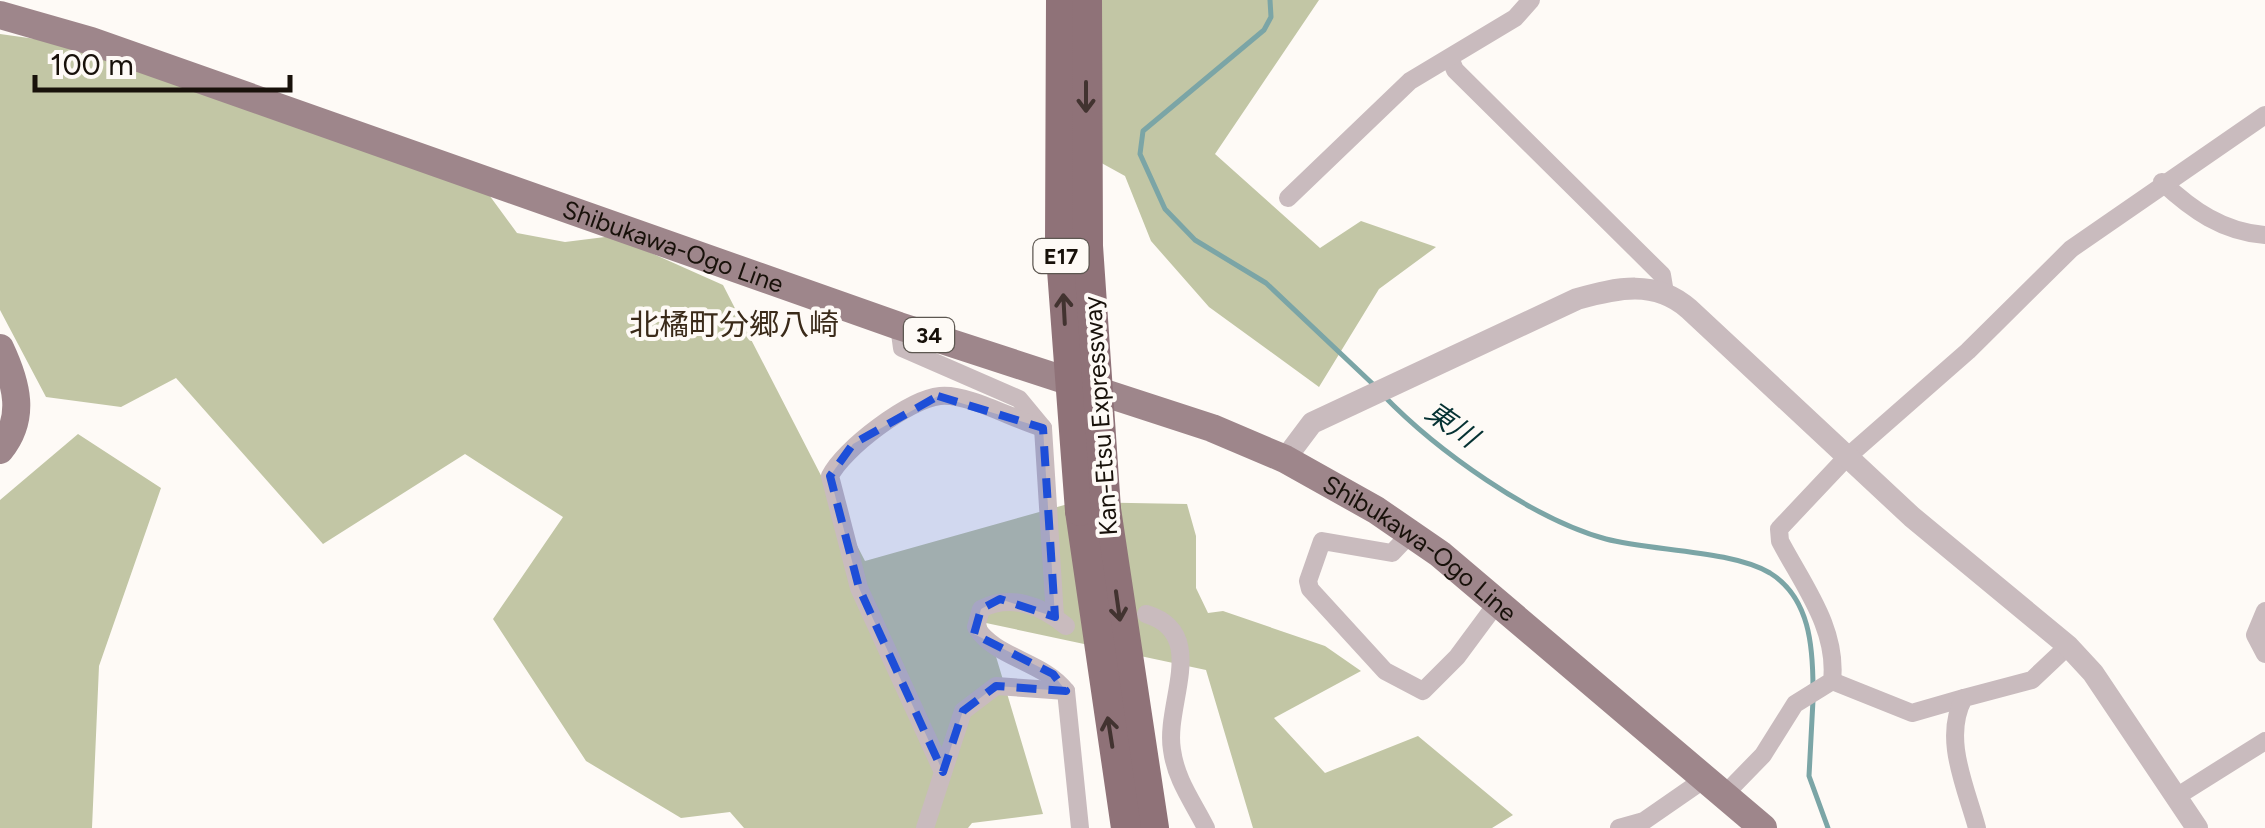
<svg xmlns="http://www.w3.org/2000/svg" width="2265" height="828" font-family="Figtree,'Noto Sans JP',sans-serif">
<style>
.forest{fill:#c2c6a5}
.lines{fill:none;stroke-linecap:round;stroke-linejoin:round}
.stream{stroke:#7ba5a6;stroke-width:5}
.minor{stroke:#c9bbbe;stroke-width:18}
.tertiary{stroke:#c9bbbe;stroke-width:22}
.primary{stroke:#9e868b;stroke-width:28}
.motorway{stroke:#8f7278;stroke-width:30}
.motorway-bridge{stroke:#8f7278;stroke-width:30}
.oneway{stroke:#423330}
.marked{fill:#1d4ed8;fill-opacity:0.2;stroke:#1d4ed8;stroke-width:8;stroke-dasharray:20 12;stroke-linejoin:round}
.labels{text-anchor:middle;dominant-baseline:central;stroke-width:8;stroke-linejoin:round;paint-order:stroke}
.shield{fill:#fefaf6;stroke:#5d5751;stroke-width:2.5}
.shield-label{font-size:22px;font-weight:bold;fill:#18110a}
.street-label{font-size:25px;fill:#18110a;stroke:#fefaf6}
.water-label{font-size:28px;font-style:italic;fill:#063233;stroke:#fefaf6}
.quarter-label{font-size:30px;fill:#3a2a19;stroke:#fefaf6}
</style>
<rect width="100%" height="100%" fill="#fefaf6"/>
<!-- forest -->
<g class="forest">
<polygon points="1097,0 1319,0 1215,154 1320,248 1361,221 1436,247 1379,289 1319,387 1209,307 1151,241 1125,176 1096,160"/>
<polygon points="0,34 50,41 484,188 517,233 565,242 613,236 723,285 865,561 1075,502 1187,504 1196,536 1196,588 1208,613 1223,611 1325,646 1361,671 1274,718 1325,773 1418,736 1513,815 1492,828 1253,828 1206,670 986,623 1043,814 972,823 968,828 744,828 730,812 681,818 586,761 493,619 563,517 465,454 323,544 176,378 121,407 46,397 0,310"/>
<polygon points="78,434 161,488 99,666 92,828 0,828 0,500"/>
</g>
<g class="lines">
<!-- stream -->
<g class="stream">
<polyline points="1270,0 1271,17 1264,30 1143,131 1140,154 1165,209 1195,240 1266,283 1376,387"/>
<path d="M1383,395c53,55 149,124 223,144 45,12 125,11 164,34 40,25 43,74 43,116"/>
<polyline points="1813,700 1809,776 1828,828"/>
</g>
<!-- minor -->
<g class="minor">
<polyline points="1450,58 1455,70 1662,275 1665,293"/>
<path d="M2162,182c30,28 61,50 103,53"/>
<polyline points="1288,198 1410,81 1515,18 1531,0"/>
<polyline points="899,326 902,348 1019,399 1043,428 1055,617"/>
<polyline points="1411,533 1392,553 1322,541 1308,581 1310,589 1385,671 1423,691 1457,657 1497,603"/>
<polyline points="2265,611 2255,635 2265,654"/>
<path d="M1146,614c64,19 18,90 26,136 4,30 21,52 34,78"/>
<path d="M1066,626c-25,-21 -56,-32 -85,-17l-5,18c19,31 67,34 90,64l14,137"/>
<polyline points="1832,681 1912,713 1964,698"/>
<path d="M943,772l-84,-184 -29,-112c13,-27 79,-77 110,-80 28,-3 74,24 103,32"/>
<path d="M1725,794l38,-39 32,-51 37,-23c6,-52 -29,-96 -52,-140l-1,-12 67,-71 122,-107 103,-102 194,-134"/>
<polyline points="2176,797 2265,741"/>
<polyline points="925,828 963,711 996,686 1066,691"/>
<polyline points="1619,828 1644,821 1706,778"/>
<path d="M1977,828c-11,-41 -35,-90 -13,-130l68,-18 36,-34"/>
</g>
<!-- tertiary -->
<path class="tertiary" d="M1285,459l27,-36 265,-124c40,-11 78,-20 112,10l223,208 156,129 25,27 104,155"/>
<!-- primary -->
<g class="primary">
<path id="s1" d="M0,15l91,26 808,285 313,102 73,31 91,51 64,44 323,274"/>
<path d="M0,348c17,36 26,70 0,102"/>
</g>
<!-- motorway -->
<g class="motorway">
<polyline points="1106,509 1154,828"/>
<polyline points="1080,511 1126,828"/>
</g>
<!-- motorway-bridge -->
<g class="motorway-bridge">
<polyline points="1061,0 1060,243 1080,511"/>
<polyline points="1087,0 1088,246 1106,509"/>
</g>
</g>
<!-- one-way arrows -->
<defs><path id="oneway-shaft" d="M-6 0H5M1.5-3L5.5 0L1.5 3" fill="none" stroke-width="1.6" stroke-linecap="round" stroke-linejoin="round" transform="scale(2.5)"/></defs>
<g class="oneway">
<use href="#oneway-shaft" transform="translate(1086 97) rotate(90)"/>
<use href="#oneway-shaft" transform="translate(1064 309) rotate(-93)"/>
<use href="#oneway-shaft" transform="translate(1118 606) rotate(82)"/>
<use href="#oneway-shaft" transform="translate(1110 732) rotate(-99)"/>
</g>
<!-- marked area -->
<path class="marked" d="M938,396l105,32 12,189 -55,-18 -19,10 -7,25 79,40 13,17 -70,-5 -33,25 -20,61 -84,-184 -29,-112 23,-32z"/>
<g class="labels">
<!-- shield labels -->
<g class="shield">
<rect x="1033.5" y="239" width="55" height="34" rx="8"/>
<rect x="904" y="318" width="50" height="34" rx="8"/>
</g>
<g class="shield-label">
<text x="1061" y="256">E17</text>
<text x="929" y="335">34</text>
</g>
<!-- street labels -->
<g class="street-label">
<text stroke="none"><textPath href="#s1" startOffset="712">Shibukawa-Ogo Line</textPath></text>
<text transform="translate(1100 416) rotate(-94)">Kan-Etsu Expressway</text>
<text stroke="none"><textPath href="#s1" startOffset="1522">Shibukawa-Ogo Line</textPath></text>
</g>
<!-- water labels -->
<g class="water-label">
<text transform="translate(1452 424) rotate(35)">東川</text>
</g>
<!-- quarter labels -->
<g class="quarter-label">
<text x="734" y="324">北橘町分郷八崎</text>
</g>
</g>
<!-- scale -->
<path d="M35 75v15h255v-15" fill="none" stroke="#18110a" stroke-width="5"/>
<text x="50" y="75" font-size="30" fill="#18110a" stroke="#fefaf6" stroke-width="8" paint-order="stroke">100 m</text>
</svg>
